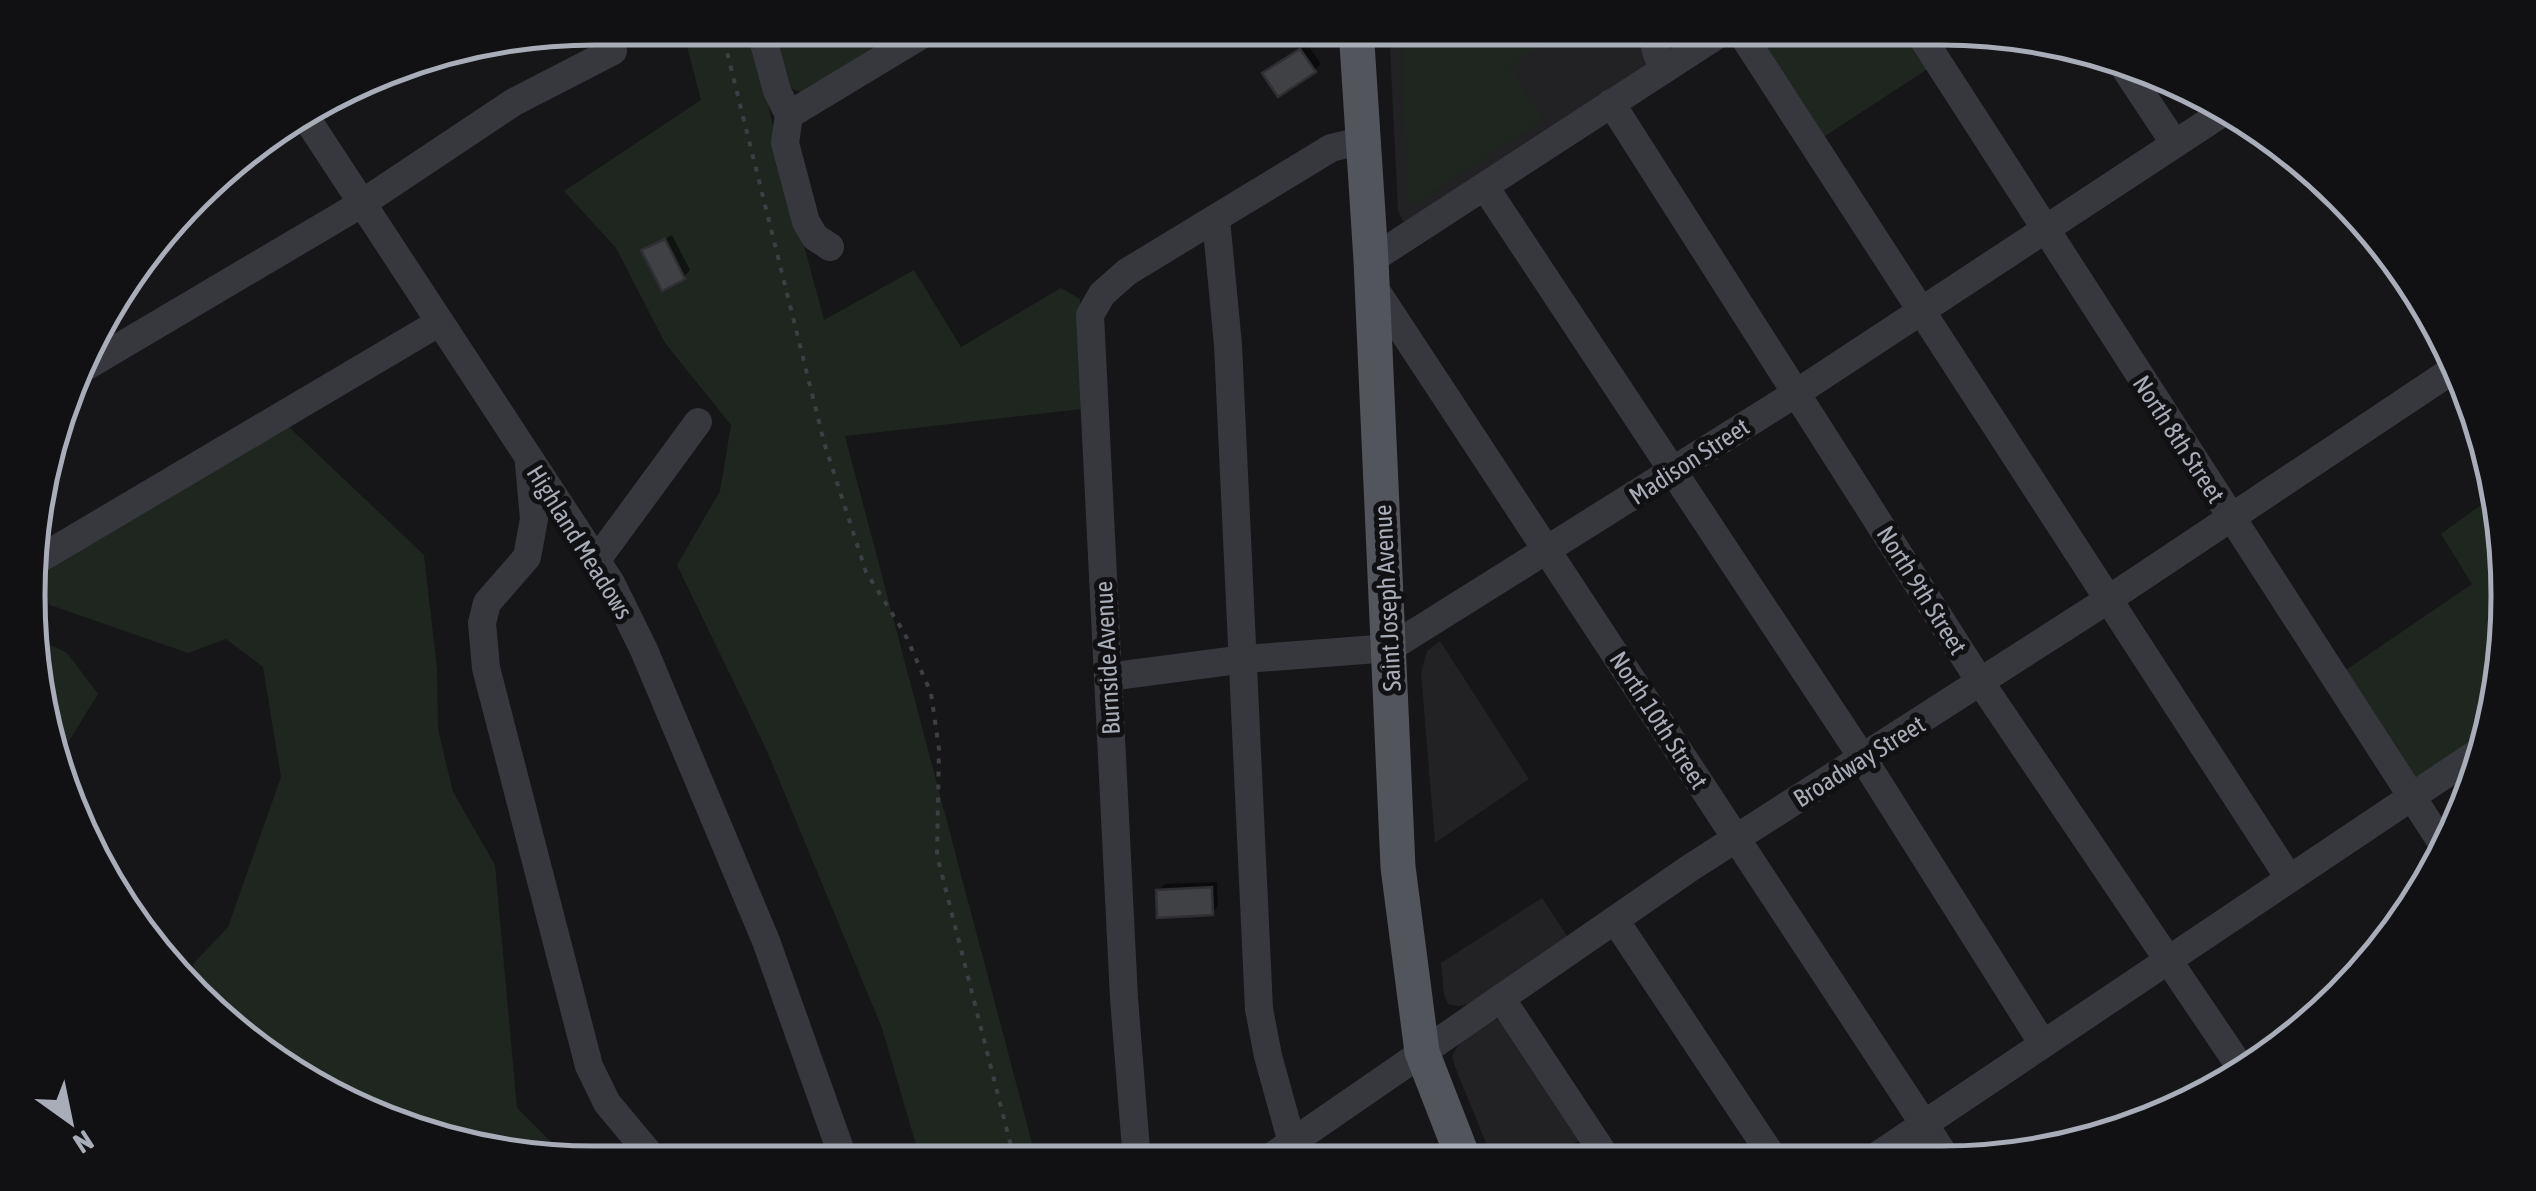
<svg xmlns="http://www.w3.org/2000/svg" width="2536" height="1191" font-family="'Asap Condensed',sans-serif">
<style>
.built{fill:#222225}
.green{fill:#1e261f}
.shadow{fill:#0007}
.building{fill:#404145;stroke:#303034;stroke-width:2.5}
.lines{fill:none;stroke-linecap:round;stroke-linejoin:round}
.path{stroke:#3d3f44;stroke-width:4;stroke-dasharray:5 8;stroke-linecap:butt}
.minor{stroke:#37383d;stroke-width:28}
.major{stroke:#53555c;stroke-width:35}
.labels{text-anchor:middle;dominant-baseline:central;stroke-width:10;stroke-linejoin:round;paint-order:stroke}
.street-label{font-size:25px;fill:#a8adb8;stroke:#111113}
.rim{fill:none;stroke:#a8adb8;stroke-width:5}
</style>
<rect width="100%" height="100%" fill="#161618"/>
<!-- built -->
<g class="built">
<polygon points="1389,28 1705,28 1412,220 1403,221 1398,211"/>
<polygon points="1440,641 1529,779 1435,843 1421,673 1427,651"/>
<polygon points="1542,898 1569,939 1473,1003 1459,1006 1448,1004 1444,994 1441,963"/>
<polygon points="1496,1019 1505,1022 1581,1139 1548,1160 1493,1160 1455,1067 1452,1056 1460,1042 1488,1022"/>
</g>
<!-- green -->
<g class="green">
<polygon points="682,28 752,28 776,141 824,320 914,270 961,347 1061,288 1080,299 1082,409 845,436 1037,1162 921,1162 882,1028 767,751 677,565 720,491 731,425 665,343 616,248 564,191 701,100"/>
<path d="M770,28h100l15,24c-20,11 -83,60 -99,30 -8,-16 -11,-37 -16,-54z"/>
<polygon points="1400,28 1569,28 1510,66 1543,120 1413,205 1408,195"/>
<polygon points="1755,28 1903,28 1929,68 1819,140 1747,33"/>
<polygon points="289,427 424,555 437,669 438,729 453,792 495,865 517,1108 567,1158 378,1120 199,1001 193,964 228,927 281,777 263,667 226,639 188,653 50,605 35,589 36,573"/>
<polygon points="2489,499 2508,596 2475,762 2408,807 2343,672 2472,584 2441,534"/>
<polygon points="34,637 67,653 98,694 59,757 32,670"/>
</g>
<!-- shadow -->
<g class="shadow">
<polygon points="1307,44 1321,64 1314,70 1272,67"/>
<polygon points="672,235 690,270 684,277 644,251"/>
<polygon points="1217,882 1218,906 1212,912 1158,891 1165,884"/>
</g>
<!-- building -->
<g class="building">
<polygon points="1300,49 1316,72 1278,97 1262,73"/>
<polygon points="665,239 685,279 662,291 641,250"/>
<polygon points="1212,887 1213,915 1157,918 1156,890"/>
</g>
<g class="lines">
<!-- path -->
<polyline class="path" points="721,28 824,442 866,572 905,634 931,693 939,749 937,855 1015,1162"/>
<!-- minor -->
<g class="minor">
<polyline points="760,28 777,91 789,115 785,143 806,222 815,237 830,247"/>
<path d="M1661,28c-11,16 -5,25 3,41"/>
<polyline points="1738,28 2289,878"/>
<polyline points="1916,28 2445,848"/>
<polyline points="2122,64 2175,144"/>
<polyline points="1611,103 1981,683 2243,1071"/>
<polyline points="789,115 933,28"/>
<polyline points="305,116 611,583 644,650 766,941 845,1163"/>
<polyline points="1485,187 1862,757 2043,1044"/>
<polyline points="1216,219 1228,345 1259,1009 1268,1056 1297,1161"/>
<polyline points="1371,260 1728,28"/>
<polyline points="1371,283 1947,1159"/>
<polyline points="87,366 361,204 514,102 613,51"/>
<polyline points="529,464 534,519 527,557 487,603 482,623 486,668 589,1066 607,1103 657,1163"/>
<polyline points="36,561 440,322"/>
<polyline points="596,561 698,422"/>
<polyline points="1108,677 1245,659 1390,648 1798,392 2222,113"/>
<polyline points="1615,920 1774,1159"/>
<polyline points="1501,998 1608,1160"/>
<polyline points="1872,1159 2477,753"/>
<polyline points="1265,1161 1690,868 2109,599 2457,367"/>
<polyline points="1141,1162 1136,1149 1124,998 1090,315 1102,294 1127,272 1331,148 1364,140"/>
</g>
<!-- major -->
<polyline class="major" points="1356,28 1371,260 1398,867 1422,1052 1464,1160"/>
</g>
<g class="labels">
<!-- street labels -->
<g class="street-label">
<text transform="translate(2179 439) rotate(57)">North 8th Street</text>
<text transform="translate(1689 461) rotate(-33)">Madison Street</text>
<text transform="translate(580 542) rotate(58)">Highland Meadows</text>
<text transform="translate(1922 590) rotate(58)">North 9th Street</text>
<text transform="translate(1387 598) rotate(-93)">Saint Joseph Avenue</text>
<text transform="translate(1107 658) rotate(-93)">Burnside Avenue</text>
<text transform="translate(1659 720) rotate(57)">North 10th Street</text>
<text transform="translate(1859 761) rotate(-32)">Broadway Street</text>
</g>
</g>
<!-- crop -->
<path d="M0 0H2536V1191H0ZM595 45H1941A550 550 0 0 1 2491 595V596A550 550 0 0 1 1941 1146H595A550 550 0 0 1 45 596V595A550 550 0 0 1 595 45Z" fill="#111113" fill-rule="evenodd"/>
<path class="rim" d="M595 45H1941A550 550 0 0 1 2491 595V596A550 550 0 0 1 1941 1146H595A550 550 0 0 1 45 596V595A550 550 0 0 1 595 45Z"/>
<!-- north arrow -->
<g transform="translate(70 1121) rotate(147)" stroke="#111113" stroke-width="8" paint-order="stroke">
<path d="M0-8L18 38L0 25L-18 38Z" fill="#a8adb8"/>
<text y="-15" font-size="28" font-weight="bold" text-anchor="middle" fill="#a8adb8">N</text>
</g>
</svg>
